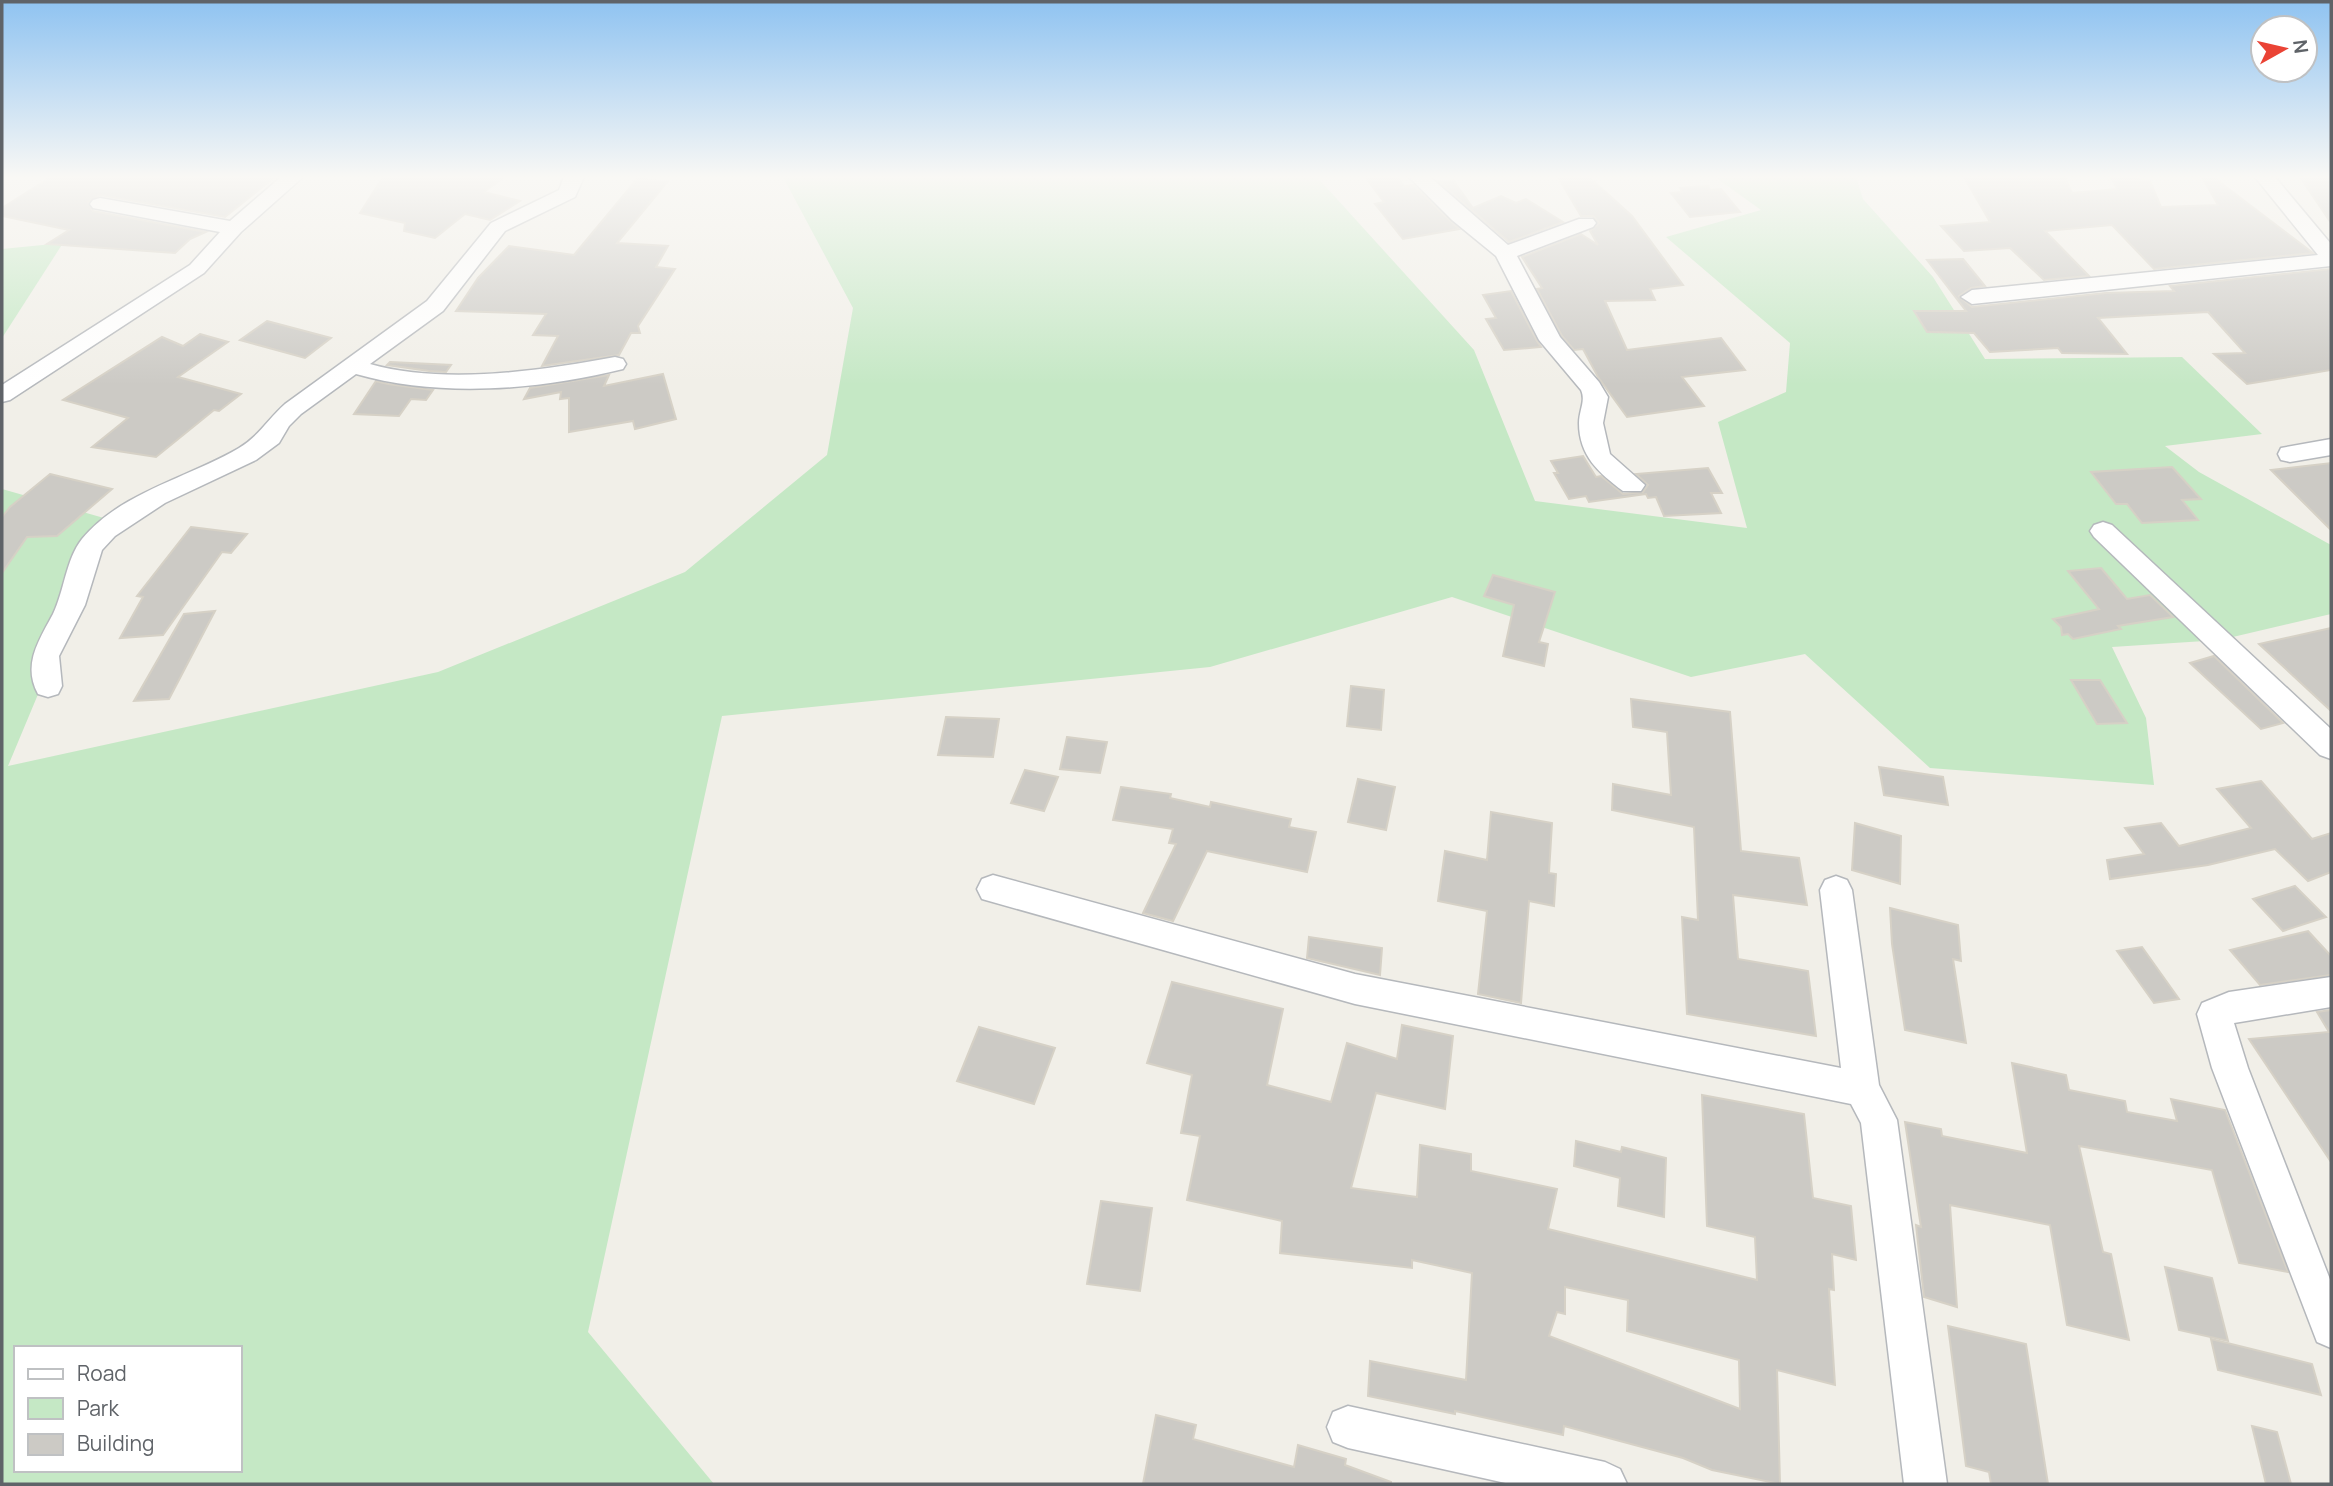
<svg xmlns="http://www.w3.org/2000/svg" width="2333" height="1486" font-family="Manrope,sans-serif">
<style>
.green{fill:#c5e8c5;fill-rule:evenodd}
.building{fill:#cccac5;stroke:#d6d1c6;stroke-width:2;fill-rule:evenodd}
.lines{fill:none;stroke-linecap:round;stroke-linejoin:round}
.minor-casing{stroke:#b5b8bc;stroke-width:3}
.minor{fill:#fff;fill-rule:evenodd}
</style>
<rect width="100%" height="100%" fill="#f1efe8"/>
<!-- green -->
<g class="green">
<path d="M783,177h534l157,173 61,151 212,27 -29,-106 68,-30 4,-49 -124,-106 95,-27 -46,-33h141l7,22 70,78 52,82 197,-2 80,77 -97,12 34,26 132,73v69l-111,26 -108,7 34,71 8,67 -224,-17 -125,-114 -114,23 -239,-80 -242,70 -488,49 -134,616 126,152h-712v-995l109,31 -103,246 430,-94 247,-100 142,-117 26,-147zM16,1348h224v122h-224z"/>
<polygon points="63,243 2,338 2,249"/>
</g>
<!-- building -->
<g class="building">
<polygon points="51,177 275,177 225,217 100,195 88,202 93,211 206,232 190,239 175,253 47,244 69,230 2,216 2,208"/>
<polygon points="383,177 504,177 484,192 520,201 490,220 465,214 435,238 404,231 405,223 360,213"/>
<polygon points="1365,177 1397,177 1404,186 1413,185 1459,229 1403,239 1375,204 1384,202"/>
<polygon points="1558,177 1589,177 1632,216 1683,285 1650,289 1655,300 1605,301 1627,350 1721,338 1745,370 1682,377 1704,406 1627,417 1598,377 1583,349 1574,350 1562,336 1537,289 1542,288 1522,257 1581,234 1598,245 1590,231 1599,223 1593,216 1581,216"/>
<polygon points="1964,177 2065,177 2072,193 2117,189 2111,177 2150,181 2161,207 2218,205 2202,177 2213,177 2313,253 2154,269 2112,225 2045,231 2089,276 2044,280 2010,248 1964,251 1941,226 1990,222"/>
<polygon points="2300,177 2331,177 2331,223"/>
<polygon points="637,179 668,181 617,243 668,246 656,267 675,269 638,326 640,333 631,333 619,355 542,366 558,336 533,335 546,314 456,311 478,278 509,246 574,255"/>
<polygon points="1453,180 1473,208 1501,196 1516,203 1526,199 1563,222 1509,242 1439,182"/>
<polygon points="1708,186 1710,190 1721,189 1740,212 1690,217 1671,193 1682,192 1680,188"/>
<polygon points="1963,259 1985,286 1971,288 1959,296 1972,307 2106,293 2174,291 2170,286 2331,269 2331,370 2247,384 2214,354 2245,353 2208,312 2098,318 2127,354 2062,353 2058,348 1990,352 1974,333 1927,332 1914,311 1966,311 1927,260"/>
<polygon points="1511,291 1537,341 1541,347 1504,350 1486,319 1496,318 1483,295"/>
<polygon points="267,321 331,338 305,358 240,340"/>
<polygon points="200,334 228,342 178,377 241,394 219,411 214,410 156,457 92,447 128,418 63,400 162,337 183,346"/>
<polygon points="390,362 451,365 446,372 429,371 387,365"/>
<polygon points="663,374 676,419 635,429 633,421 569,432 569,398 560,399 561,392 524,399 530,388 609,375 604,386"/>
<polygon points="376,381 388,384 433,390 426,400 411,399 399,416 354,414"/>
<polygon points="1583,456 1596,477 1601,476 1623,494 1643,492 1648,485 1636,474 1708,468 1722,493 1711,493 1721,513 1664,516 1656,497 1648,498 1646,494 1589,502 1586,496 1569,499 1554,473 1558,473 1551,461"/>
<polygon points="2331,463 2331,530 2271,470"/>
<polygon points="2172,467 2201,499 2182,500 2198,520 2142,523 2127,504 2116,504 2091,472"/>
<polygon points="50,474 112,489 57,536 27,537 2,573 2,517 10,507"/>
<polygon points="191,527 247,534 231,553 222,552 163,635 120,638 143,597 137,596"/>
<polygon points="2101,568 2127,599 2150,595 2173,617 2118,626 2121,629 2073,639 2068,634 2062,635 2061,627 2053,619 2099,609 2068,571"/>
<polygon points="1493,575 1555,592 1539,642 1548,644 1544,666 1503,656 1514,605 1484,596"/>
<polygon points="215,611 169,699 134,701 184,614"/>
<polygon points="2331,628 2331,711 2259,644"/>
<polygon points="2214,656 2215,657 2283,723 2261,729 2190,663"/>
<polygon points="2071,680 2100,680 2127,723 2097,724"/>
<polygon points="1351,686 1384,690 1381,730 1347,726"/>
<polygon points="1631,699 1730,712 1741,851 1799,858 1807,905 1733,895 1738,959 1808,971 1816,1036 1687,1014 1682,917 1698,920 1694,827 1612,810 1613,784 1671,795 1667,732 1633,727"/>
<polygon points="946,717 999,719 993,757 938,755"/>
<polygon points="1067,737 1107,742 1100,773 1060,769"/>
<polygon points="1879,767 1943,777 1948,805 1884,795"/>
<polygon points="1025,770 1058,777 1044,811 1011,803"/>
<polygon points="1358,779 1395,787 1386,830 1348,822"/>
<polygon points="2261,781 2312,839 2331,833 2331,872 2308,881 2275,849 2208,865 2110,879 2107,860 2144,854 2125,828 2161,823 2179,846 2251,828 2217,789"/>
<polygon points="1121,787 1171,794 1170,798 1210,807 1211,802 1291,819 1289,827 1316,832 1307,872 1207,851 1173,921 1143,913 1176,844 1169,843 1173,829 1113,820"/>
<polygon points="1491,812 1552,823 1549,873 1556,874 1554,906 1529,901 1521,1003 1478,994 1487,911 1438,901 1445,851 1487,860"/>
<polygon points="1855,823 1901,836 1900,884 1852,870"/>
<polygon points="2295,886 2326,917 2283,931 2253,899"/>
<polygon points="1890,908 1958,925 1961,961 1953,959 1966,1043 1905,1030 1892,944"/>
<polygon points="2308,931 2331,956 2331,975 2260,985 2230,950"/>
<polygon points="1309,937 1382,948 1380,975 1307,958"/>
<polygon points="2142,947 2179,999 2154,1003 2117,951"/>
<path d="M1172,982l111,27 -16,76 64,17 16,-59 50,16 5,-34 51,11 -8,73 -69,-16 -25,95 66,9 3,-52 51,9v17l86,18 -9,40 209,51 -2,-43 -48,-11 -5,-131 102,19 9,84 38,8 5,54 -24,-6 2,36 -5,-1 6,96 -58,-15 3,114 -68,-14 -29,-12 -119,-32 -1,9 -108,-24v3l-87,-18 2,-35 96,19 6,-107 -60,-13v8l-132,-15 2,-32 -95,-21 13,-64 -19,-3 11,-58 -45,-12zM1565,1287l63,13 -1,31 112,29 1,49 -191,-73 8,-24 8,2z"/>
<polygon points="2331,1010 2331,1162 2249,1039 2329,1032 2317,1012"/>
<polygon points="979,1027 1055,1048 1034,1104 957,1081"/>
<polygon points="2012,1063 2066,1075 2069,1090 2125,1101 2127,1112 2177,1121 2171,1099 2225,1110 2288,1272 2239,1263 2212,1170 2079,1146 2103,1252 2111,1254 2129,1340 2067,1325 2050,1225 1950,1205 1957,1307 1924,1297 1916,1225 1921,1227 1905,1122 1941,1129 1942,1136 2027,1153"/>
<polygon points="1576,1141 1621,1152 1622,1147 1666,1158 1664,1217 1618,1206 1620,1178 1574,1166"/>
<polygon points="1101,1201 1152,1208 1140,1291 1087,1284"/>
<polygon points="2165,1267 2212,1278 2228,1341 2179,1330"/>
<polygon points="1948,1326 2026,1344 2048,1484 1991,1484 1989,1472 1966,1466"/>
<polygon points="2211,1339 2312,1364 2321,1395 2218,1370"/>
<polygon points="1156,1415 1196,1425 1193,1439 1294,1467 1298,1445 1346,1459 1345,1465 1391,1482 1391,1484 1143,1484"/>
<polygon points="2252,1426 2277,1432 2291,1484 2266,1484"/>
</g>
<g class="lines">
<!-- minor casing -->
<g class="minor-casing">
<g id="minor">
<polygon points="281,177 303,177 241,232 204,273 10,400 2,402 2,385 190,265 220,232 93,208 90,204 93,200 100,198 230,221"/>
<path d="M564,177h20l-9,20 -70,34 -62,80 -73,53c74,21 170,7 245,-7l8,2 3,5 -3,5c-84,21 -183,29 -267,5l-55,40 -12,12 -10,17 -23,17 -91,43 -50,33 -13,14 -17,55 -26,51 3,30 -4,8 -10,3 -10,-3c-16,-29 1,-54 15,-80 11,-22 13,-55 29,-75 39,-47 106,-61 157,-91 20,-12 29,-29 46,-44l142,-103 64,-78 68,-33z"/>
<path d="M1409,177h21l78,68 71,-26h14l3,4 -3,4 -76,29 43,81 39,45 9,15 -5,26 7,31 35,31 -4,6h-18c-24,-18 -44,-35 -44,-68 0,-13 7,-22 2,-33l-42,-50 -43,-84 -44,-36z"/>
<polygon points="2255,177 2275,177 2331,244 2331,266 1972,304 1961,297 1972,290 2318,255"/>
<polygon points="2331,439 2331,455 2290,462 2281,460 2278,454 2281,448"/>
<polygon points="2103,522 2112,525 2331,729 2331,759 2320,755 2094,537 2090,531 2094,525"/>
<polygon points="993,875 1355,974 1841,1068 1820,890 1825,880 1836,876 1847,880 1852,890 1879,1085 1897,1120 1947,1484 1904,1484 1861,1123 1851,1104 1355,1004 982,899 977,889 982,879"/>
<polygon points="2331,977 2331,1007 2234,1023 2248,1068 2331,1282 2331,1348 2317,1342 2212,1068 2197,1014 2202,1003 2229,992"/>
<polygon points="1348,1406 1605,1462 1620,1469 1627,1484 1510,1484 1348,1448 1333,1442 1327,1427 1333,1412"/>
</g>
</g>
<!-- minor -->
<use href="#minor" class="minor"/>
</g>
<!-- sky -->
<linearGradient id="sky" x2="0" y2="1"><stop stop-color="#8fc3f1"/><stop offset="0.46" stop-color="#f9f8f5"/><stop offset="1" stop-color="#f9f8f5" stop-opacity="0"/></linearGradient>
<rect width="2333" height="385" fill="url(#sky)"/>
<!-- border -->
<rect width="2333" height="1486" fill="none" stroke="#5f6368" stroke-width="7"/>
<!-- legend -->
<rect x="14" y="1346" width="228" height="126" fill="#ffffff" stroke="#bfc1c3" stroke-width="2"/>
<rect x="28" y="1369" width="35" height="10" fill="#ffffff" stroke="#bfc1c3" stroke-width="2"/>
<text x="77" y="1381" font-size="21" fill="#5f6368">Road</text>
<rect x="28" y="1398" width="35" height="21" fill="#c5e8c5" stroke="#bfc1c3" stroke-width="2"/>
<text x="77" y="1416" font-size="21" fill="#5f6368">Park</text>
<rect x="28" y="1434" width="35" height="21" fill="#cccac5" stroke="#bfc1c3" stroke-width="2"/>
<text x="77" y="1451" font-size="21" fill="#5f6368">Building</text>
<!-- north arrow -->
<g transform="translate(2284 49) rotate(82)"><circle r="33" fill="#ffffff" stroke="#bfc1c3" stroke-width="2"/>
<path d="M0-5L12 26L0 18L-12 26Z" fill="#ea4335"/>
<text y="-10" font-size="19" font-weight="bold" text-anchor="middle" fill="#5f6368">N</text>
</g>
</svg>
